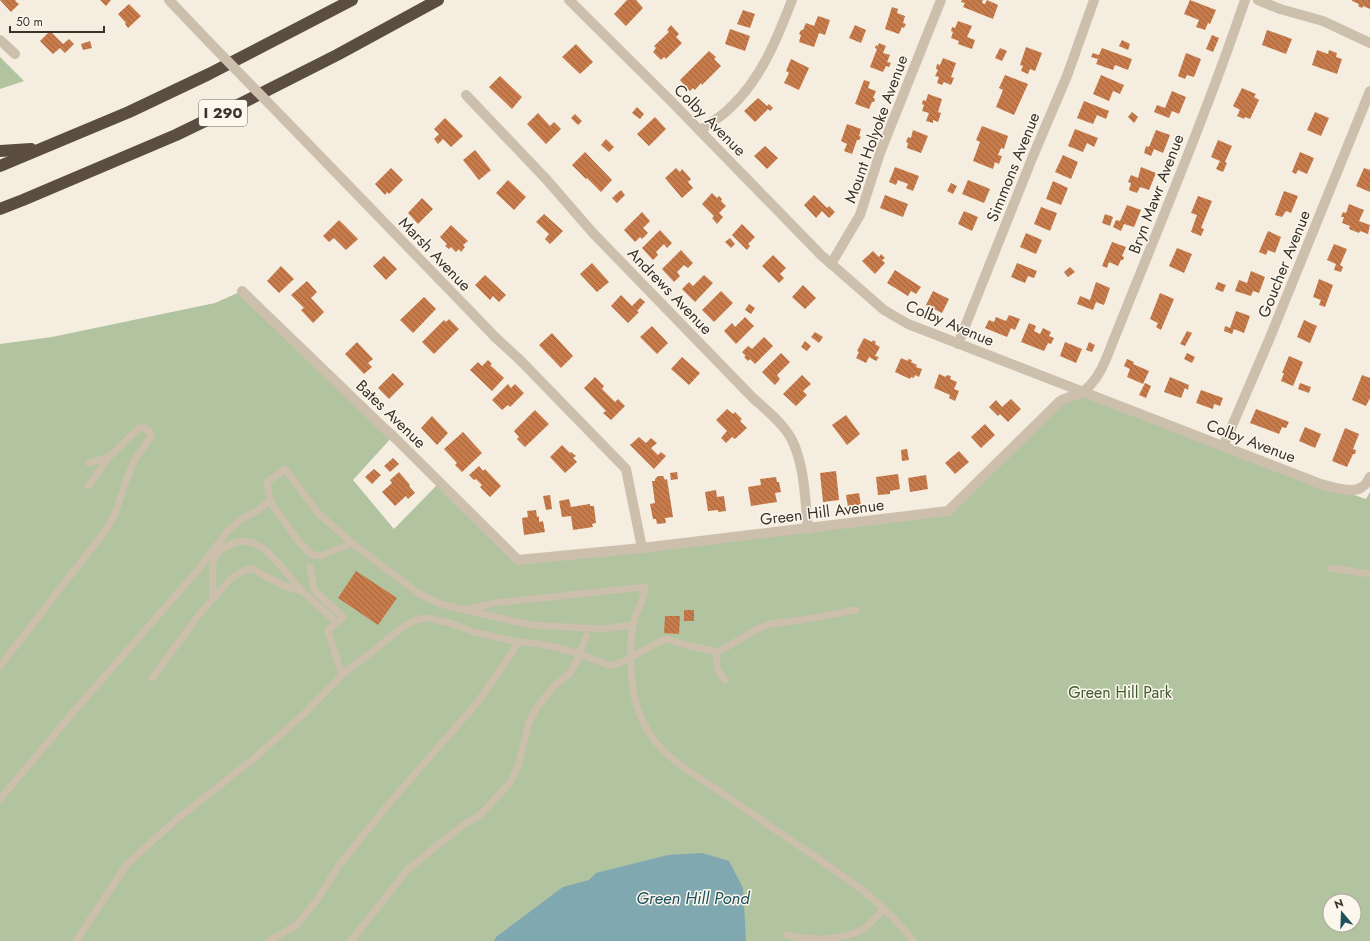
<svg xmlns="http://www.w3.org/2000/svg" width="1370" height="941" font-family="Jost,sans-serif">
<style>
.park{fill:#b2c3a0;fill-rule:evenodd}
.water{fill:#7fa8b1}
.building{fill:url(#building-back-hatch)}
.lines{fill:none;stroke-linecap:round;stroke-linejoin:round}
.service{stroke:#ccbfac;stroke-width:7}
.minor{stroke:#ccbfac;stroke-width:10}
.motorway{stroke:#5b4d42;stroke-width:12}
.minor-bridge{stroke:#ccbfac;stroke-width:10}
.labels{text-anchor:middle;dominant-baseline:central;stroke-width:3;stroke-linejoin:round;paint-order:stroke}
.shield{fill:#fbf7ed;stroke:#746d65;stroke-width:1}
.shield-label{font-size:15px;font-weight:bold;fill:#3a322b}
.street-label{font-size:16px;fill:#3a322b;stroke:#fbf7ed}
.park-label{font-size:16px;fill:#43592e;stroke:#fbf7ed}
.water-label{font-size:17px;font-style:italic;fill:#1f505d;stroke:#fbf7ed}
</style>
<defs>
<pattern id="building-back-hatch" width="6" height="6" patternUnits="userSpaceOnUse"><rect width="6" height="6" fill="#c77b4b"/><path d="M-1 5l2 2M0 0l6 6M5-1l2 2" fill="none" stroke="#a3653f"/></pattern>
</defs>
<rect width="100%" height="100%" fill="#f4ede0"/>
<!-- park -->
<g class="park">
<polygon points="0,57 24,81 0,89"/>
<path d="M242,291l151,145 -40,44 41,49 46,-47 78,78 430,-49 112,-110 23,-10 235,92 48,16 4,-7v449h-1370v-597l52,-7 163,-34zM1330,901h24v24h-24z"/>
</g>
<!-- water -->
<polygon class="water" points="702,853 729,861 743,888 746,941 494,941 496,937 563,887 589,880 596,873 668,855"/>
<!-- building -->
<g class="building">
<polygon points="0,0 16,0 15,1 19,4 11,12"/>
<polygon points="100,0 111,0 106,6"/>
<polygon points="627,0 636,0 643,8 626,26 614,14"/>
<polygon points="962,0 983,0 982,3 985,4 987,0 998,5 993,19 963,7 965,3 961,2"/>
<polygon points="1190,0 1216,10 1210,24 1208,23 1205,30 1196,27 1199,20 1184,14"/>
<polygon points="1352,0 1370,0 1370,9 1363,6 1362,8 1358,6 1359,4 1352,1"/>
<polygon points="129,4 141,16 128,28 125,24 126,23 118,14"/>
<polygon points="892,7 898,9 897,13 905,16 903,23 906,24 904,28 902,27 899,34 885,29"/>
<polygon points="743,10 755,14 750,28 737,24"/>
<polygon points="818,16 830,20 825,35 819,33 814,47 799,42 801,35 799,34 801,30 803,30 806,23 814,26"/>
<polygon points="958,21 972,26 967,37 975,40 972,49 958,44 959,41 951,38 953,32 951,31 952,27 955,28"/>
<polygon points="671,25 679,34 676,37 682,43 666,59 664,57 661,60 653,52 656,48 654,46 669,32 667,30"/>
<polygon points="855,25 866,30 861,43 849,38"/>
<polygon points="730,29 750,36 745,51 725,44"/>
<polygon points="1267,30 1292,39 1286,54 1262,45"/>
<polygon points="50,31 63,44 69,39 74,44 65,53 60,48 53,54 40,41"/>
<polygon points="1212,35 1219,38 1213,52 1206,49"/>
<polygon points="1122,40 1130,44 1128,50 1119,46"/>
<polygon points="90,41 92,48 83,50 81,44"/>
<polygon points="879,43 886,46 883,53 890,55 887,62 891,63 889,67 886,66 883,72 870,67 877,49 875,48 876,45 878,46"/>
<polygon points="576,44 593,62 580,74 562,57"/>
<polygon points="1026,47 1042,53 1035,71 1030,69 1028,74 1021,71 1023,66 1020,65"/>
<polygon points="1000,48 1007,51 1002,61 995,58"/>
<polygon points="1102,48 1132,59 1128,70 1115,65 1113,70 1096,64 1098,59 1091,57 1093,53 1099,55"/>
<polygon points="1317,50 1328,54 1329,50 1337,53 1336,57 1342,59 1337,74 1312,65"/>
<polygon points="709,51 716,57 714,59 721,66 702,85 701,83 695,90 693,88 690,91 680,80"/>
<polygon points="1186,53 1201,59 1194,77 1187,75 1185,79 1178,76"/>
<polygon points="943,58 956,63 951,77 954,78 951,85 944,82 942,85 937,83 939,77 935,76 938,70 936,69 937,64 940,65"/>
<polygon points="791,59 809,68 799,90 784,83 789,73 786,71"/>
<polygon points="1005,75 1028,84 1014,115 996,107 1003,90 999,88"/>
<polygon points="1101,75 1124,85 1120,94 1113,91 1109,101 1093,94"/>
<polygon points="500,76 522,97 512,109 489,87"/>
<polygon points="864,80 870,82 868,88 876,91 873,98 875,99 874,102 872,102 869,109 855,104"/>
<polygon points="1242,88 1256,94 1254,97 1259,100 1250,119 1245,117 1244,119 1237,116 1240,110 1233,106"/>
<polygon points="1172,91 1186,97 1179,114 1172,111 1169,118 1154,112 1157,105 1165,108"/>
<polygon points="928,94 942,99 938,112 941,113 938,122 933,120 933,123 926,121 929,113 922,111 924,105 922,104 923,100 926,101"/>
<polygon points="758,98 767,106 769,104 773,108 770,111 768,109 755,122 744,111"/>
<polygon points="1084,101 1109,111 1106,119 1097,115 1093,124 1077,118"/>
<polygon points="637,107 644,114 640,119 632,113"/>
<polygon points="1132,112 1138,117 1134,123 1128,117"/>
<polygon points="1315,112 1329,118 1321,136 1307,130"/>
<polygon points="538,113 550,126 554,122 561,129 546,144 527,124"/>
<polygon points="575,114 582,121 578,125 571,118"/>
<polygon points="655,117 666,129 649,146 637,134"/>
<polygon points="445,118 463,136 451,147 443,139 438,144 434,139 439,134 434,129"/>
<polygon points="847,124 861,129 859,136 861,137 859,140 857,140 852,154 844,151 847,144 841,141"/>
<polygon points="982,126 1008,136 1004,149 1001,148 998,155 1002,156 999,164 995,162 993,169 973,161 980,142 976,140"/>
<polygon points="1075,129 1098,138 1094,147 1087,143 1083,152 1068,146"/>
<polygon points="913,130 928,136 921,153 907,148 908,143 906,142 908,137 911,138"/>
<polygon points="1156,130 1170,135 1163,153 1154,149 1151,156 1144,153 1146,146 1149,147"/>
<polygon points="606,139 614,147 609,152 601,145"/>
<polygon points="1218,140 1232,146 1225,162 1227,163 1223,172 1216,169 1220,161 1211,157"/>
<polygon points="765,146 778,158 767,169 754,156"/>
<polygon points="475,150 491,170 479,180 463,160"/>
<polygon points="585,152 612,180 601,192 587,178 586,179 572,165"/>
<polygon points="1300,152 1314,158 1307,174 1298,170 1296,174 1292,172"/>
<polygon points="1063,155 1078,162 1071,179 1055,172"/>
<polygon points="895,167 919,176 913,191 906,188 908,184 898,180 896,185 889,182"/>
<polygon points="1141,167 1156,173 1149,190 1140,187 1137,193 1129,190 1131,183 1128,182 1131,175 1138,178"/>
<polygon points="391,168 403,180 389,194 387,192 385,195 375,184"/>
<polygon points="676,168 680,172 682,169 691,179 688,182 693,188 682,198 665,178"/>
<polygon points="1364,168 1370,170 1370,192 1356,186"/>
<polygon points="508,180 526,197 514,210 496,193"/>
<polygon points="968,180 990,189 984,203 962,194"/>
<polygon points="1053,181 1068,188 1061,205 1046,199"/>
<polygon points="951,183 957,186 953,194 947,191"/>
<polygon points="621,190 625,195 617,203 612,198"/>
<polygon points="1284,191 1298,196 1291,213 1286,211 1282,217 1275,215"/>
<polygon points="712,193 717,198 719,196 722,199 721,201 726,206 719,213 723,217 717,224 712,218 714,216 702,204"/>
<polygon points="814,195 827,208 829,206 835,212 829,218 822,211 816,218 804,205"/>
<polygon points="885,195 908,204 903,217 880,208"/>
<polygon points="1198,196 1212,201 1201,228 1204,229 1201,236 1191,232 1197,215 1191,213"/>
<polygon points="422,198 433,209 418,224 408,213"/>
<polygon points="1349,204 1364,210 1359,221 1370,225 1368,234 1360,231 1359,233 1349,229 1350,226 1342,223 1344,217 1341,217 1343,212 1346,213"/>
<polygon points="1127,205 1141,210 1134,227 1124,224 1121,231 1113,227 1116,220 1120,221"/>
<polygon points="1041,207 1057,213 1050,231 1034,224"/>
<polygon points="964,211 978,217 972,231 958,224"/>
<polygon points="642,212 650,221 643,228 648,233 642,239 640,237 635,242 624,230"/>
<polygon points="544,214 563,231 550,244 545,239 549,234 536,222"/>
<polygon points="1105,214 1113,217 1110,226 1102,223"/>
<polygon points="339,220 358,239 346,250 334,238 329,242 323,236"/>
<polygon points="742,224 755,237 748,244 750,246 747,250 732,235"/>
<polygon points="451,225 468,241 463,245 465,247 461,252 459,249 456,252 451,247 449,249 445,246 447,244 440,237"/>
<polygon points="660,230 672,243 667,248 664,244 656,252 658,255 653,260 642,248"/>
<polygon points="1268,231 1281,237 1275,253 1268,250 1266,255 1259,252"/>
<polygon points="1026,233 1042,240 1036,254 1020,247"/>
<polygon points="730,238 735,244 731,248 725,242"/>
<polygon points="1112,242 1126,247 1122,256 1124,257 1123,260 1121,260 1118,266 1109,262 1107,268 1102,266"/>
<polygon points="1334,244 1347,249 1340,265 1343,267 1341,272 1334,270 1336,264 1327,260"/>
<polygon points="1177,248 1192,254 1184,273 1169,266"/>
<polygon points="681,250 693,263 688,268 684,265 677,272 680,276 674,282 662,269"/>
<polygon points="873,251 879,257 881,254 885,258 882,260 885,263 875,274 862,261"/>
<polygon points="773,255 786,268 780,274 784,278 779,283 762,266"/>
<polygon points="384,256 397,269 386,280 373,266"/>
<polygon points="592,263 609,282 597,292 580,274"/>
<polygon points="1017,263 1037,271 1034,278 1028,276 1025,283 1011,277"/>
<polygon points="281,266 294,279 279,293 267,281"/>
<polygon points="1070,267 1075,272 1068,277 1064,272"/>
<polygon points="895,270 921,287 916,294 911,291 908,296 887,283"/>
<polygon points="1251,271 1265,277 1259,293 1253,291 1251,296 1235,291 1239,280 1247,283"/>
<polygon points="485,275 506,295 499,302 493,296 490,300 475,285"/>
<polygon points="704,275 713,283 695,302 682,289 689,282 693,286"/>
<polygon points="1319,279 1333,285 1325,307 1319,305 1321,300 1313,297"/>
<polygon points="307,281 317,292 311,298 324,312 313,323 301,310 304,308 291,295"/>
<polygon points="1096,282 1110,288 1104,305 1096,302 1093,310 1077,304 1080,296 1090,300"/>
<polygon points="1218,282 1226,285 1223,292 1215,289"/>
<polygon points="803,285 816,298 805,309 792,297"/>
<polygon points="721,291 733,303 714,322 702,310"/>
<polygon points="933,291 949,299 942,313 926,305"/>
<polygon points="1160,293 1174,299 1161,330 1156,327 1158,323 1150,319"/>
<polygon points="621,295 632,306 640,298 645,302 637,311 639,312 628,323 611,306"/>
<polygon points="424,297 436,309 413,333 400,320"/>
<polygon points="749,304 755,308 751,314 745,310"/>
<polygon points="1236,311 1250,316 1244,333 1234,329 1232,334 1224,331 1225,326 1230,328"/>
<polygon points="1009,315 1020,319 1015,330 1011,328 1007,337 985,328 989,320 994,322 996,317 1006,321"/>
<polygon points="745,317 754,326 736,344 724,331 732,323 735,327"/>
<polygon points="449,319 459,329 434,354 422,342 444,320 446,322"/>
<polygon points="1304,320 1317,326 1310,343 1297,337"/>
<polygon points="1029,323 1036,326 1034,331 1040,334 1043,328 1051,332 1049,336 1054,338 1051,344 1048,343 1044,351 1021,342"/>
<polygon points="652,326 668,343 657,354 640,337"/>
<polygon points="1187,331 1192,333 1185,346 1180,344"/>
<polygon points="815,332 823,337 819,343 811,337"/>
<polygon points="552,333 573,356 561,368 539,345"/>
<polygon points="764,337 773,346 755,364 750,359 748,361 744,357 746,356 742,352 748,346 752,349"/>
<polygon points="864,338 872,342 873,340 876,342 875,344 880,347 875,356 879,357 876,361 869,357 866,363 856,358 859,352 857,351"/>
<polygon points="805,341 811,346 807,351 801,347"/>
<polygon points="357,342 373,359 368,363 372,367 364,374 345,354"/>
<polygon points="1065,342 1082,349 1076,363 1060,356"/>
<polygon points="1089,342 1095,345 1092,352 1086,350"/>
<polygon points="781,353 790,362 777,375 780,379 775,385 762,372"/>
<polygon points="1187,353 1195,357 1192,363 1184,359"/>
<polygon points="1289,356 1303,362 1293,386 1281,381 1284,373 1282,373"/>
<polygon points="682,357 700,373 689,385 671,369"/>
<polygon points="901,358 908,361 908,359 912,360 911,362 917,365 916,367 922,369 919,377 915,375 914,378 911,377 910,379 895,372"/>
<polygon points="1127,359 1134,362 1133,364 1149,371 1143,384 1127,377 1130,369 1124,366"/>
<polygon points="488,360 492,364 490,365 504,378 492,391 470,370 478,362 482,366"/>
<polygon points="393,373 404,384 389,399 378,388"/>
<polygon points="939,374 946,377 947,375 951,376 950,379 957,382 954,389 959,391 955,401 949,398 950,395 934,388"/>
<polygon points="802,375 811,384 803,391 807,395 796,406 783,394"/>
<polygon points="1362,375 1370,378 1370,398 1366,406 1352,400"/>
<polygon points="595,377 604,386 602,389 615,402 618,399 625,406 611,420 603,413 606,411 584,388"/>
<polygon points="1170,377 1189,385 1188,390 1185,388 1181,398 1164,392"/>
<polygon points="1145,383 1151,386 1146,398 1139,395"/>
<polygon points="1300,383 1311,387 1309,393 1298,389"/>
<polygon points="508,384 511,388 515,384 524,393 510,407 508,405 502,410 492,400"/>
<polygon points="1201,390 1223,398 1220,406 1214,404 1213,409 1196,403"/>
<polygon points="1011,399 1021,409 1008,422 1000,414 998,416 989,407 996,400 1002,407"/>
<polygon points="727,409 733,414 735,412 742,419 740,421 747,428 735,439 732,437 726,443 721,438 727,431 716,420"/>
<polygon points="1256,409 1289,422 1286,428 1282,427 1279,434 1250,423"/>
<polygon points="535,410 549,424 525,447 517,439 519,437 514,431"/>
<polygon points="846,415 860,434 847,445 832,425"/>
<polygon points="432,416 448,433 437,445 421,428"/>
<polygon points="985,424 995,435 981,448 971,437"/>
<polygon points="1305,427 1321,434 1315,448 1299,441"/>
<polygon points="1345,428 1359,434 1353,449 1356,450 1355,454 1353,454 1347,467 1332,461"/>
<polygon points="463,432 482,453 462,472 455,465 457,463 444,449"/>
<polygon points="639,437 646,443 651,438 657,443 651,448 658,455 661,452 666,456 654,469 630,445"/>
<polygon points="562,445 570,453 571,452 576,456 573,458 577,462 565,473 550,457"/>
<polygon points="907,449 909,460 902,461 901,450"/>
<polygon points="959,451 969,462 955,474 945,463"/>
<polygon points="393,458 399,464 390,472 384,466"/>
<polygon points="479,466 483,471 485,469 501,486 490,497 480,487 482,485 476,479 474,480 469,475"/>
<polygon points="374,469 381,475 372,484 365,477"/>
<polygon points="836,471 839,500 823,502 820,473"/>
<polygon points="399,472 410,485 409,486 415,493 408,499 406,496 395,506 382,492 392,483 390,480"/>
<polygon points="677,472 678,479 671,480 670,473"/>
<polygon points="898,474 900,489 890,491 890,494 878,495 876,477"/>
<polygon points="926,475 928,489 910,492 908,478"/>
<polygon points="658,476 663,476 665,480 667,479 673,517 665,518 666,523 657,524 656,519 653,519 650,504 655,503 652,481 655,481 655,479"/>
<polygon points="776,477 777,482 779,482 781,492 775,493 777,502 751,506 748,487 761,485 760,479"/>
<polygon points="716,490 717,497 724,496 726,511 718,512 718,510 708,511 705,492"/>
<polygon points="859,493 861,505 848,507 846,495"/>
<polygon points="550,495 552,509 546,510 543,496"/>
<polygon points="569,499 571,507 590,504 590,506 594,506 596,523 592,524 593,527 573,530 571,516 562,517 559,501"/>
<polygon points="536,510 537,517 539,516 539,522 543,521 545,532 524,535 522,518 528,517 527,511"/>
<polygon points="356,571 397,598 378,625 338,598"/>
<rect x="684" y="610" width="10" height="11"/>
<polygon points="665,616 680,616 679,634 664,633"/>
</g>
<g class="lines">
<!-- service -->
<g class="service">
<polyline points="88,486 109,457"/>
<polyline points="352,543 320,556 311,554 298,541 270,501 267,482 285,469 320,515 352,543 418,593 440,604 530,625 602,629 633,625"/>
<polyline points="1331,568 1370,574"/>
<path d="M213,599c10,-11 23,-31 40,-30 12,6 35,22 48,21"/>
<path d="M466,610l27,-7 152,-16c-1,13 -6,19 -10,31 -6,19 -5,52 -2,72 3,21 14,44 29,59 16,16 37,29 56,41 31,22 63,44 95,65 36,25 74,50 100,86"/>
<path d="M517,642c22,0 42,6 63,12l6,-18"/>
<path d="M718,652c-3,13 -2,18 7,28"/>
<polyline points="0,666 108,527 117,509 125,483 134,461 151,436 150,433 145,428 139,428 109,457 89,463"/>
<path d="M152,678l49,-66 12,-13c0,-13 -2,-28 1,-40 3,-8 9,-11 15,-14 7,-3 14,-5 21,-3 17,3 39,35 51,48 11,11 24,21 35,33l7,-6 -29,-27 -4,-23"/>
<polyline points="0,799 75,710 198,570 227,532 240,520 258,510 270,501"/>
<path d="M787,935c22,6 57,6 78,-7 7,-6 13,-13 19,-20"/>
<polyline points="76,941 127,864 176,820 252,760 304,714 342,675 328,631 336,623"/>
<polyline points="269,941 296,925 305,915 317,900 339,865 392,800 477,703 512,653 517,642 474,632 453,624 429,618 419,619 407,624 342,675"/>
<polyline points="351,941 408,869 459,828 481,814 510,783 518,766 529,722 536,709 553,687 570,673 580,654 608,665 613,665 624,661 655,644 666,639 686,645 718,652 759,628 770,624 802,620 856,610"/>
</g>
<!-- minor -->
<g class="minor">
<polyline points="169,0 209,42"/>
<path d="M569,0l100,99 152,156 63,55 24,14 410,159c11,3 34,12 44,4 4,-2 6,-7 8,-10"/>
<polyline points="1258,0 1280,9 1323,21 1370,43"/>
<polyline points="0,40 15,54"/>
<path d="M466,95l81,85 45,52 160,165c14,13 31,26 40,43 13,27 13,60 16,89"/>
<polyline points="285,120 471,312 495,337 520,360 626,469 642,548"/>
<path d="M700,131c10,-8 21,-14 30,-23 31,-29 47,-69 62,-108"/>
<polyline points="831,264 860,215 880,153 941,0"/>
<path d="M242,291l142,137 9,8 125,124 124,-12 306,-37 112,-110c7,-4 18,-6 24,-10 11,-9 17,-19 22,-32 47,-119 98,-238 139,-359"/>
<polyline points="958,344 1033,156 1067,76 1094,0"/>
<polyline points="1223,447 1269,340 1370,91"/>
</g>
<!-- motorway -->
<g class="motorway">
<polyline points="0,151 31,149"/>
<polyline points="0,166 129,112 209,74 352,0"/>
<polyline points="0,209 23,200 176,135 238,105 337,55 438,0"/>
</g>
<!-- minor-bridge -->
<polyline class="minor-bridge" points="209,42 285,120"/>
</g>
<g class="labels">
<!-- shield labels -->
<rect class="shield" x="199" y="100" width="48" height="26" rx="3"/>
<g class="shield-label">
<text x="223" y="113">I 290</text>
</g>
<!-- street labels -->
<g class="street-label">
<text transform="translate(710 120) rotate(45)">Colby Avenue</text>
<text transform="translate(876 129) rotate(-70)">Mount Holyoke Avenue</text>
<text transform="translate(1013 167) rotate(-68)">Simmons Avenue</text>
<text transform="translate(1156 194) rotate(-69)">Bryn Mawr Avenue</text>
<text transform="translate(435 254) rotate(46)">Marsh Avenue</text>
<text transform="translate(1284 264) rotate(-68)">Goucher Avenue</text>
<text transform="translate(670 291) rotate(46)">Andrews Avenue</text>
<text transform="translate(950 323) rotate(23)">Colby Avenue</text>
<text transform="translate(391 414) rotate(44)">Bates Avenue</text>
<text transform="translate(1251 441) rotate(21)">Colby Avenue</text>
<text transform="translate(822 512) rotate(-7)">Green Hill Avenue</text>
</g>
<!-- park labels -->
<g class="park-label">
<text x="1120" y="692">Green Hill Park</text>
</g>
<!-- water labels -->
<g class="water-label">
<text x="693" y="898">Green Hill Pond</text>
</g>
</g>
<!-- north arrow -->
<g transform="translate(1342 913) rotate(341)"><circle r="19" fill="#fbf7ed" stroke="#aea89f"/>
<path d="M0-3L7 15L0 10L-7 15Z" fill="#1f505d"/>
<text y="-6" font-size="11" font-weight="bold" text-anchor="middle" fill="#3a322b">N</text>
</g>
<!-- scale -->
<path d="M10 26v6h94v-6" fill="none" stroke="#3a322b" stroke-width="2"/>
<text x="16" y="26" font-size="12" fill="#3a322b" stroke="#fbf7ed" stroke-width="3" paint-order="stroke">50 m</text>
</svg>
